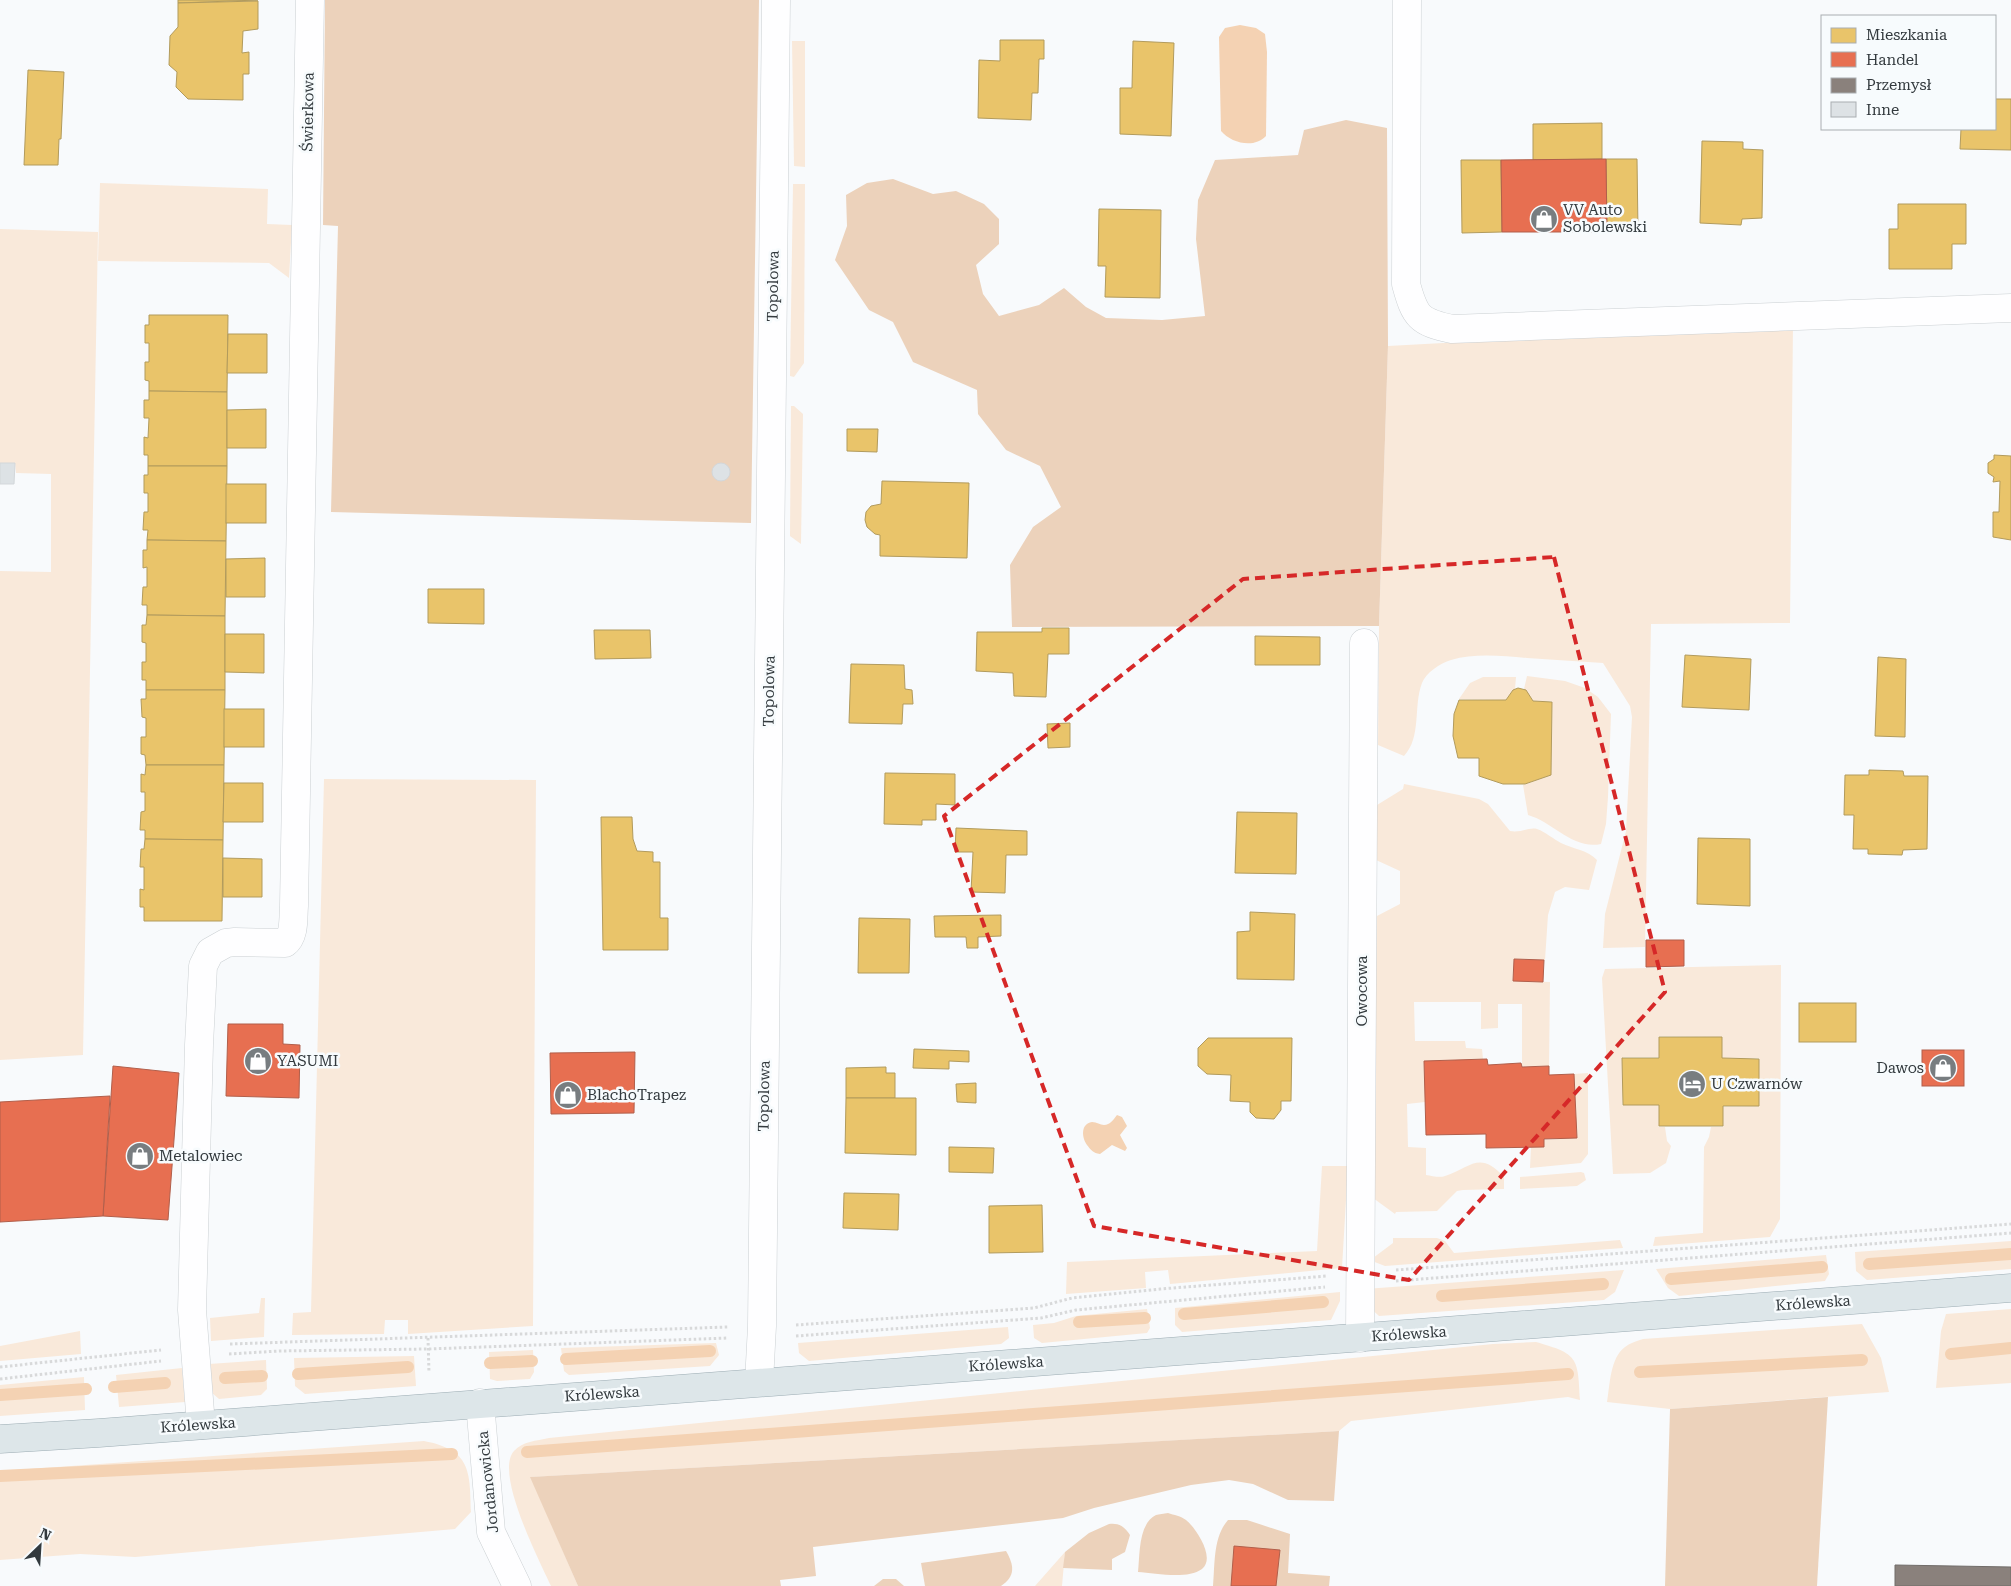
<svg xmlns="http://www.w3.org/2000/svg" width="2011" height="1586" font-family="'Roboto Serif',serif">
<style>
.green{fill:#f9e9da}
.forest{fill:#ecd2bb}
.water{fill:#f4d2b3}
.homes{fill:#e9c46a;stroke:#b29b5d}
.shops{fill:#e76f51;stroke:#b15f4b}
.industry{fill:#8a817c;stroke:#706c69}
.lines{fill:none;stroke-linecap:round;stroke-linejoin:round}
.stream{stroke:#f4d2b3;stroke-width:12}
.building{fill:#dde2e5;stroke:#d3d7da}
.minor-casing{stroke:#cbd0d3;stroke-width:29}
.major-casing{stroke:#9cacb3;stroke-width:29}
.path{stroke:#d8d9da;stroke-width:3;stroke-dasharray:2.5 2.5;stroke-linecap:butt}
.minor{stroke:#fefeff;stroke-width:28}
.major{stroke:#dde6e9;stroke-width:28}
.marked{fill:none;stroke:#d62828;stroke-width:4;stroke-dasharray:10 6;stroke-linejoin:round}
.labels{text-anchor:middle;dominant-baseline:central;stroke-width:5;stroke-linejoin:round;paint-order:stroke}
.street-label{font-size:15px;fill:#333a3e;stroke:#f7fbfd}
.poi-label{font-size:15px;fill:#333a3e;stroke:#f7fbfd;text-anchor:start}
</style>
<rect width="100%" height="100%" fill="#f8fafc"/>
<!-- green -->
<g class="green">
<polygon points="792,41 805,41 805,167 794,166"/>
<polygon points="100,183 268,189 267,224 292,225 289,278 269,263 98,261"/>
<polygon points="793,184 805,184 804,363 794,377 790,376"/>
<polygon points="0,229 98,232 83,1055 0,1060 0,571 51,572 51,474 16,473 15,463 0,463"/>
<path d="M1793,324l-3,299 -139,1 -6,323 -42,1 2,-34 21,-83 6,-114 -2,-11 -27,-43c-25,-2 -51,-3 -76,-5 -25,-2 -52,-5 -76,2 -11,3 -25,13 -29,23 -9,23 0,54 -18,73l-26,-11 1,-119 9,-280z"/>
<polygon points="791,406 794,406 803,414 801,544 790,536"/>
<path d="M1527,676l38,5 20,7 13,9 13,17 -3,83 -2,27 -5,20c-28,6 -48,-22 -73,-29l-5,-30 28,-10 1,-74h-19l-9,-12z"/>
<polygon points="1483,677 1516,677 1515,689 1506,700 1459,699 1470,683"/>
<polygon points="324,779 536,780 533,1326 408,1334 408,1320 385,1320 384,1334 292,1335 293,1313 311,1312"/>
<path d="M1404,784l75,15 9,5 22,27c11,2 19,-4 27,-2 9,3 16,10 24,14 12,6 27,7 36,17l-8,30 -24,-3 -10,5 -7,23 -3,45 -31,-1 -1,11h-23h23v11l37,1 -1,84h-27v-62h-24v24l-17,1v-27h-67l1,39h50l1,7 16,1 1,10 -59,2 1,41 -18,2 1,43 18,1v27c6,1 14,3 19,1 26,-9 35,-26 59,1v12l-41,1 -6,1 -20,20 -41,1 -1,2 -22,-16 2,-281 25,-13v-33l-24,-11 1,-55 26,-16z"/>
<polygon points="1781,965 1780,1219 1770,1237 1653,1246 1655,1237 1703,1233 1704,1147 1709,1137 1711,1127 1723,1127 1723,1107 1759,1106 1759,1058 1722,1058 1722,1037 1659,1036 1659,1057 1623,1057 1622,1105 1659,1105 1659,1127 1665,1127 1667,1141 1671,1146 1666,1163 1650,1173 1613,1174 1602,978 1605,969"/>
<polygon points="1588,1073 1588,1154 1581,1163 1530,1168 1531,1147 1544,1147 1544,1140 1577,1138 1574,1074"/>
<polygon points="1322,1166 1348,1166 1342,1268 1170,1284 1168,1270 1145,1272 1146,1288 1066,1294 1067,1262 1317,1251"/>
<polygon points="1581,1172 1584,1173 1586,1180 1577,1186 1520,1189 1520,1177"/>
<polygon points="1393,1238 1437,1238 1445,1241 1454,1253 1620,1240 1623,1248 1385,1266 1372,1261 1373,1258 1393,1243"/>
<polygon points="2011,1241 2011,1269 1867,1280 1856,1271 1855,1252"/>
<polygon points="1826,1255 1829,1274 1825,1281 1679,1296 1668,1288 1656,1269"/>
<polygon points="1624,1270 1615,1292 1604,1300 1379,1316 1367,1305 1365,1289"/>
<polygon points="1340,1292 1340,1301 1331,1320 1182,1332 1175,1325 1175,1308"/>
<polygon points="261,1298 265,1298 264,1337 211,1341 210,1318 259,1313"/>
<polygon points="1147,1309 1150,1328 1147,1333 1042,1343 1034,1338 1033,1325 1054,1323 1076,1316"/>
<polygon points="2011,1309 2011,1383 1936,1388 1941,1331 1946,1314"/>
<path d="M1862,1324l19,34 8,34 -219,17 -63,-7c3,-17 3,-44 18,-55 5,-4 12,-6 18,-8z"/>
<polygon points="1008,1327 1009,1338 1001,1344 809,1361 799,1353 798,1343"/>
<polygon points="80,1331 81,1354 0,1361 0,1346"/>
<path d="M1536,1342c42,12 42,15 44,58l-12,-3 -217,24 -12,10 -808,46 47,109h-27c-11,-24 -57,-113 -37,-135 9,-10 22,-10 35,-13l944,-94z"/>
<polygon points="716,1343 719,1355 710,1366 569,1375 564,1371 561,1348"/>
<polygon points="533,1350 534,1372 530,1379 497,1381 490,1379 489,1352"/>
<polygon points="414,1356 416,1386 305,1394 295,1386 294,1358"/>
<polygon points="266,1360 267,1389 261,1395 219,1399 211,1392 209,1364"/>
<polygon points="182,1368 185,1402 119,1407 116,1375"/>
<polygon points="84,1377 85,1410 0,1416 0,1385"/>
<path d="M424,1441c47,9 46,30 47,71l-16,17 -320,28 -55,-3 -80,6v-89z"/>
<polygon points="1065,1552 1062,1586 1035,1586"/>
</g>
<!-- forest -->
<g class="forest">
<polygon points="325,0 759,0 751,523 331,512 338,226 323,225"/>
<polygon points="1346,120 1387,128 1388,346 1379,626 1012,627 1010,565 1033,527 1061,507 1040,466 1006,450 978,414 977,390 913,362 893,322 869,310 835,260 847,226 846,195 867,183 893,179 933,194 956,191 984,204 999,219 999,244 976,265 983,294 999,316 1039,305 1064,288 1086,307 1106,318 1162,320 1205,316 1196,239 1198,200 1215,160 1298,155 1304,130"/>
<polygon points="1828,1397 1817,1586 1665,1586 1670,1409"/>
<polygon points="1339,1431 1334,1501 1288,1500 1253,1484 1229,1480 1191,1485 1094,1508 1063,1518 813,1547 816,1576 780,1580 781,1586 578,1586 530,1477"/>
<path d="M1168,1513c6,2 13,3 18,7 10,8 30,38 16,49 -15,11 -47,4 -64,3 2,-17 0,-48 18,-57 3,-1 8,-1 12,-2z"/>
<path d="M1228,1520h19l43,14 -2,39 42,3 -1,10h-116c2,-22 0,-49 15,-66z"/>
<path d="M1109,1524c10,-1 15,2 21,11l-5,17 -13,7v11l-49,-2 2,-16 24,-19z"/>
<path d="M1006,1551c8,14 10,25 -5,35h-76l-4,-23z"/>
<polygon points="883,1579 896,1579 904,1586 874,1586"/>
</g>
<!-- water -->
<g class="water">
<path d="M1240,25l16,3 9,6 2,18 -1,84c-12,13 -35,7 -45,-5l-2,-94 6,-9z"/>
<path d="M1117,1115l5,2 5,9 -7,9 7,13 -2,3 -13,-6 -12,9c-7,-1 -9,-4 -13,-9 -5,-7 -7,-21 5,-23 5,0 8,3 12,3 6,0 10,-6 13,-10z"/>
</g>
<!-- homes -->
<g class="homes">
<polygon points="178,0 258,0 178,3"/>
<polygon points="258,1 258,29 243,31 242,53 249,52 249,74 243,74 243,100 188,99 176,87 177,72 169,65 170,36 178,27 178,3"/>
<polygon points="1000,40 1044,40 1044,59 1039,59 1038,93 1032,93 1031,120 978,118 979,60 1000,61"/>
<polygon points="1133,41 1174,43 1171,136 1120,134 1120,88 1132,88"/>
<polygon points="28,70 64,72 61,139 59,139 58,165 24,165"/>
<polygon points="1995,99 2011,99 2011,150 1960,149 1961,129 1995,129"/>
<polygon points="1602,123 1602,159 1533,160 1533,124"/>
<polygon points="1702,141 1743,142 1743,149 1763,150 1762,218 1742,219 1741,225 1700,223"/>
<polygon points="1606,159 1637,159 1638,231 1607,232"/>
<polygon points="1461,160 1501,160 1502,232 1462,233"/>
<polygon points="1898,204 1966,204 1966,244 1952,244 1952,269 1889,269 1889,229 1898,229"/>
<polygon points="1099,209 1161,210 1160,298 1105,297 1106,266 1098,266"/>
<polygon points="149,315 228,315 227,392 149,391 149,381 145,380 145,362 149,362 149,343 145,343 145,325 149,325"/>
<polygon points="228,334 267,334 267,373 227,373"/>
<polygon points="149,391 227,392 227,466 148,466 148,455 144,455 144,437 148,438 149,418 144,418 144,400 149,400"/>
<polygon points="266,409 266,448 227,448 227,410"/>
<polygon points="847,429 878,429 877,452 847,451"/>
<polygon points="1994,455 2011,456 2011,540 1993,537 1993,512 1999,512 2000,481 1993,482 1994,477 1988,473 1988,463 1994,459"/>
<polygon points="148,466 227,466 226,541 147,540 148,530 143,530 144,512 148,512 148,493 144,493 144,475 148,475"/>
<polygon points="882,481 969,483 967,558 880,556 880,535 875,534 867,527 865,520 866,512 871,506 881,504"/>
<rect x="226" y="484" width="40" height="39"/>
<polygon points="147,540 226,541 225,616 147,615 147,605 142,605 143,587 147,587 147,567 143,568 143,550 147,550"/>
<polygon points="265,558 265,597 226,597 226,559"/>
<polygon points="428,589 484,589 484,624 428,623"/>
<polygon points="147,615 225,616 225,690 146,690 146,680 142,680 142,662 146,662 146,643 142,642 142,625 146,625"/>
<polygon points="1042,628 1069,628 1069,654 1048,654 1046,697 1014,696 1013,673 976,671 977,632 1042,632"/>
<polygon points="594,630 650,630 651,658 595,659"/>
<polygon points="225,634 264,634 264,673 225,672"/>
<polygon points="1255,636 1320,637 1320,665 1255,665"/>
<polygon points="1685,655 1751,659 1749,710 1682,707"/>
<polygon points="1878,657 1906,659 1905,737 1875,736"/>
<polygon points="851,664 904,665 905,689 912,690 913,704 903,704 902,724 849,723"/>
<polygon points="1518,688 1526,690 1533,701 1552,702 1551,775 1525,784 1503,784 1479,776 1479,758 1458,758 1453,736 1454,714 1459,700 1506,700 1513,690"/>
<polygon points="146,690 225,690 224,765 146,765 145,755 141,754 141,737 146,737 146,718 142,717 141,699 146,699"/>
<rect x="224" y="709" width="40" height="38"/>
<polygon points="1070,723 1070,747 1048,748 1047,724"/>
<polygon points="146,765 224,765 223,840 145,839 145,830 140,830 141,812 145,811 145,792 141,792 141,774 145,775"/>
<polygon points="1869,770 1903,771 1904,776 1928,776 1927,849 1903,850 1902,855 1868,854 1868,849 1853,849 1854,815 1844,815 1845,775 1869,775"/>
<polygon points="885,773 955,774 955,805 936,804 936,820 922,820 922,825 884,824"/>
<polygon points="224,783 263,783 263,822 223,822"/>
<polygon points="1237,812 1297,813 1296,874 1235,873"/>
<polygon points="601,817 632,817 633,839 637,851 653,852 653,862 660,862 660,918 668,918 668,950 603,950"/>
<polygon points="956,828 1027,831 1027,855 1006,855 1005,893 971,892 973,852 955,852"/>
<polygon points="1698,838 1750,839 1750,906 1697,904"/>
<polygon points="145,839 223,840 222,921 144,921 144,907 140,907 140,889 144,890 144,867 140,867 141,849 144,849"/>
<polygon points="223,858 262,859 262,897 223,897"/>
<polygon points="1250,912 1295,914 1294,980 1237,979 1237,932 1250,931"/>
<polygon points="1001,915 1001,936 978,937 978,948 967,948 966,937 935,937 934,916"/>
<polygon points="859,918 910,919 909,973 858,973"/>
<rect x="1799" y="1003" width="57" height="39"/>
<polygon points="1659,1037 1722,1037 1722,1058 1759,1059 1759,1106 1723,1106 1723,1126 1659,1126 1659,1105 1623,1105 1622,1058 1659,1058"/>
<polygon points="1208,1038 1292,1038 1291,1101 1281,1101 1281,1110 1274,1119 1256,1118 1250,1112 1250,1102 1230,1101 1231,1075 1207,1074 1198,1066 1198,1048"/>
<polygon points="914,1049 969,1051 969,1062 949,1061 949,1069 913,1068"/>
<polygon points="886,1067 886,1073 895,1073 895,1098 846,1098 846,1068"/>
<polygon points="976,1083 976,1103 957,1102 956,1084"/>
<polygon points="846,1098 916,1098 916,1155 845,1153"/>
<polygon points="949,1147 994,1148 993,1173 949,1172"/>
<polygon points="844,1193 899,1194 898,1230 843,1228"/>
<polygon points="1042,1205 1043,1252 989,1253 989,1206"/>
</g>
<!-- shops -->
<g class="shops">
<polygon points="1606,159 1607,232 1502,232 1501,160"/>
<polygon points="1646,940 1684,940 1684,966 1646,967"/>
<polygon points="1514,959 1544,960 1543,982 1513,981"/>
<polygon points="228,1024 283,1024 283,1044 300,1045 299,1098 226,1096"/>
<rect x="1922" y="1050" width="42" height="36"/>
<polygon points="635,1052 634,1113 551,1114 550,1053"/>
<polygon points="1487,1059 1488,1065 1521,1063 1522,1067 1549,1066 1549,1075 1574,1074 1577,1138 1544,1139 1544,1147 1486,1148 1486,1134 1426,1135 1424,1061"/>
<polygon points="113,1066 179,1073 168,1220 103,1216"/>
<polygon points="110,1096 103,1216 0,1222 0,1102"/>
<polygon points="1234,1546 1280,1550 1276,1586 1231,1586"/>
</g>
<!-- industry -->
<polygon class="industry" points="1895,1565 2011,1567 2011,1586 1895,1586"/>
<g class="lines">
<!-- stream -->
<g class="stream">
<polyline points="1869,1264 2011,1254"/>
<polyline points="1671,1279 1822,1267"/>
<polyline points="1442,1296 1603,1284"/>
<polyline points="1184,1314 1323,1302"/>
<polyline points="1079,1322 1145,1318"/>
<polyline points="1951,1354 2011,1348"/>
<polyline points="566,1359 710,1351"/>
<polyline points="490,1363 532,1361"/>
<polyline points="1640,1372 1862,1360"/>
<polyline points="298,1374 408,1367"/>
<polyline points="225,1378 262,1376"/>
<polyline points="114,1387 165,1383"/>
<polyline points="0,1395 86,1389"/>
<polyline points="527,1452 1568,1374"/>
<polyline points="0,1476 452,1454"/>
</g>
</g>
<!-- building -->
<g class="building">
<circle cx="721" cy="472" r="9"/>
<polygon points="0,463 15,463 14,484 0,484"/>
</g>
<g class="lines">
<!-- minor casing -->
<g class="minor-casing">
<g id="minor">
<path d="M1407,0l-1,284c9,33 13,38 46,45l559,-21"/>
<polyline points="1360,1338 1364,643"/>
<polyline points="759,1382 762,1326 776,0"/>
<polyline points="480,1403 491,1532 517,1586"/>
<path d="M201,1425l-9,-115 7,-265 4,-79 7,-14 16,-9 9,-1 50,1c10,-7 8,-26 9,-37l16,-906"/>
</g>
</g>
<!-- major casing -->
<g class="major-casing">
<polyline id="major" points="0,1439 99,1433 2011,1288"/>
</g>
<!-- path -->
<g class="path">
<polyline points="1396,1270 2011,1224"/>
<polyline points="1396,1281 2011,1233"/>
<polyline points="796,1325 1034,1308 1072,1298 1160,1289 1327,1276"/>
<polyline points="796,1336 1041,1318 1076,1310 1325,1287"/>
<polyline points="428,1338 429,1373"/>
<polyline points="230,1344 728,1327"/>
<polyline points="229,1354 279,1351 428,1349 728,1338"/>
<polyline points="0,1367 161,1350"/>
<polyline points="0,1379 161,1361"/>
</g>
<!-- minor -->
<use href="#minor" class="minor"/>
<!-- major -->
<use href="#major" class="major"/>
</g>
<!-- marked area -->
<path class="marked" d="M1554,557l111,435 -256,288 -315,-54 -150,-410 299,-237z"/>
<!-- icons -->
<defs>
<g id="shop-disc" transform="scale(1.4375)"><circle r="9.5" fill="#787d80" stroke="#f7fbfd"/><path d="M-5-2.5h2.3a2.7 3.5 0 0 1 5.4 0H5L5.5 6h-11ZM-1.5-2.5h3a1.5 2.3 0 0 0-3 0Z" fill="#fff"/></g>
<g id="hotel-disc" transform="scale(1.4375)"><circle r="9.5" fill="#787d80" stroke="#f7fbfd"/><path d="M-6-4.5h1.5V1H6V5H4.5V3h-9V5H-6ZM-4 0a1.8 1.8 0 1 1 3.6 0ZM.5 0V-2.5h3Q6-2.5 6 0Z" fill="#fff"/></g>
</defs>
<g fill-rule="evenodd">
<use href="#shop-disc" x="1544" y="219"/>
<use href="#shop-disc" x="258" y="1061"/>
<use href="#shop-disc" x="1943" y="1068"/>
<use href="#hotel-disc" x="1692" y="1084"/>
<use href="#shop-disc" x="568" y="1095"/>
<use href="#shop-disc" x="140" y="1156"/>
</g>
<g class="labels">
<!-- street labels -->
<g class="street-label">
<text transform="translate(308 112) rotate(-89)">Świerkowa</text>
<text transform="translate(773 286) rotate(-89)">Topolowa</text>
<text transform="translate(769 691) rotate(-89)">Topolowa</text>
<text transform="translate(1362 991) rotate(-90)">Owocowa</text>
<text transform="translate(764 1096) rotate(-89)">Topolowa</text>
<text transform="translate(1813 1303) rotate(-4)">Królewska</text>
<text transform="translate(1409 1334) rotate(-4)">Królewska</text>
<text transform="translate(1006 1364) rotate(-4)">Królewska</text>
<text transform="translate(602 1394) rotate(-4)">Królewska</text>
<text transform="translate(198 1425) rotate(-4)">Królewska</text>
<text transform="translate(488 1482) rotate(-96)">Jordanowicka</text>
</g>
<!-- poi labels -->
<g class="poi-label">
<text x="1563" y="210">VV Auto<tspan x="1563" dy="17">Sobolewski</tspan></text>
<text x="277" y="1061">YASUMI</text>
<text x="1924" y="1068" text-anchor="end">Dawos</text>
<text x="1711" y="1084">U Czwarnów</text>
<text x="587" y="1095">BlachoTrapez</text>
<text x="159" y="1156">Metalowiec</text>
</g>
</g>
<!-- legend -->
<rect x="1821" y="15" width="175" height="115" fill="#f7fbfd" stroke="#a9aeb1"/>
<rect x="1831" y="28" width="25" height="15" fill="#e9c46a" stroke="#a9aeb1"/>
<text x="1866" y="40" font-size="15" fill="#333a3e">Mieszkania</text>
<rect x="1831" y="52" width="25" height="15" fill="#e76f51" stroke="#a9aeb1"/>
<text x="1866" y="65" font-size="15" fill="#333a3e">Handel</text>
<rect x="1831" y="78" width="25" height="15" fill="#8a817c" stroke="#a9aeb1"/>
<text x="1866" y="90" font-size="15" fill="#333a3e">Przemysł</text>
<rect x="1831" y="102" width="25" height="15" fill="#dde2e5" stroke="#a9aeb1"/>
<text x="1866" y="115" font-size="15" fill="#333a3e">Inne</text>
<!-- north arrow -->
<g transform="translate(40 1546) rotate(25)" stroke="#f7fbfd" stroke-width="4" paint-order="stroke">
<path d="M0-4L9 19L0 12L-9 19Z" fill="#333a3e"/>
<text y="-8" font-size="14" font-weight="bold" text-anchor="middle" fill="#333a3e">N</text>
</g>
</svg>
